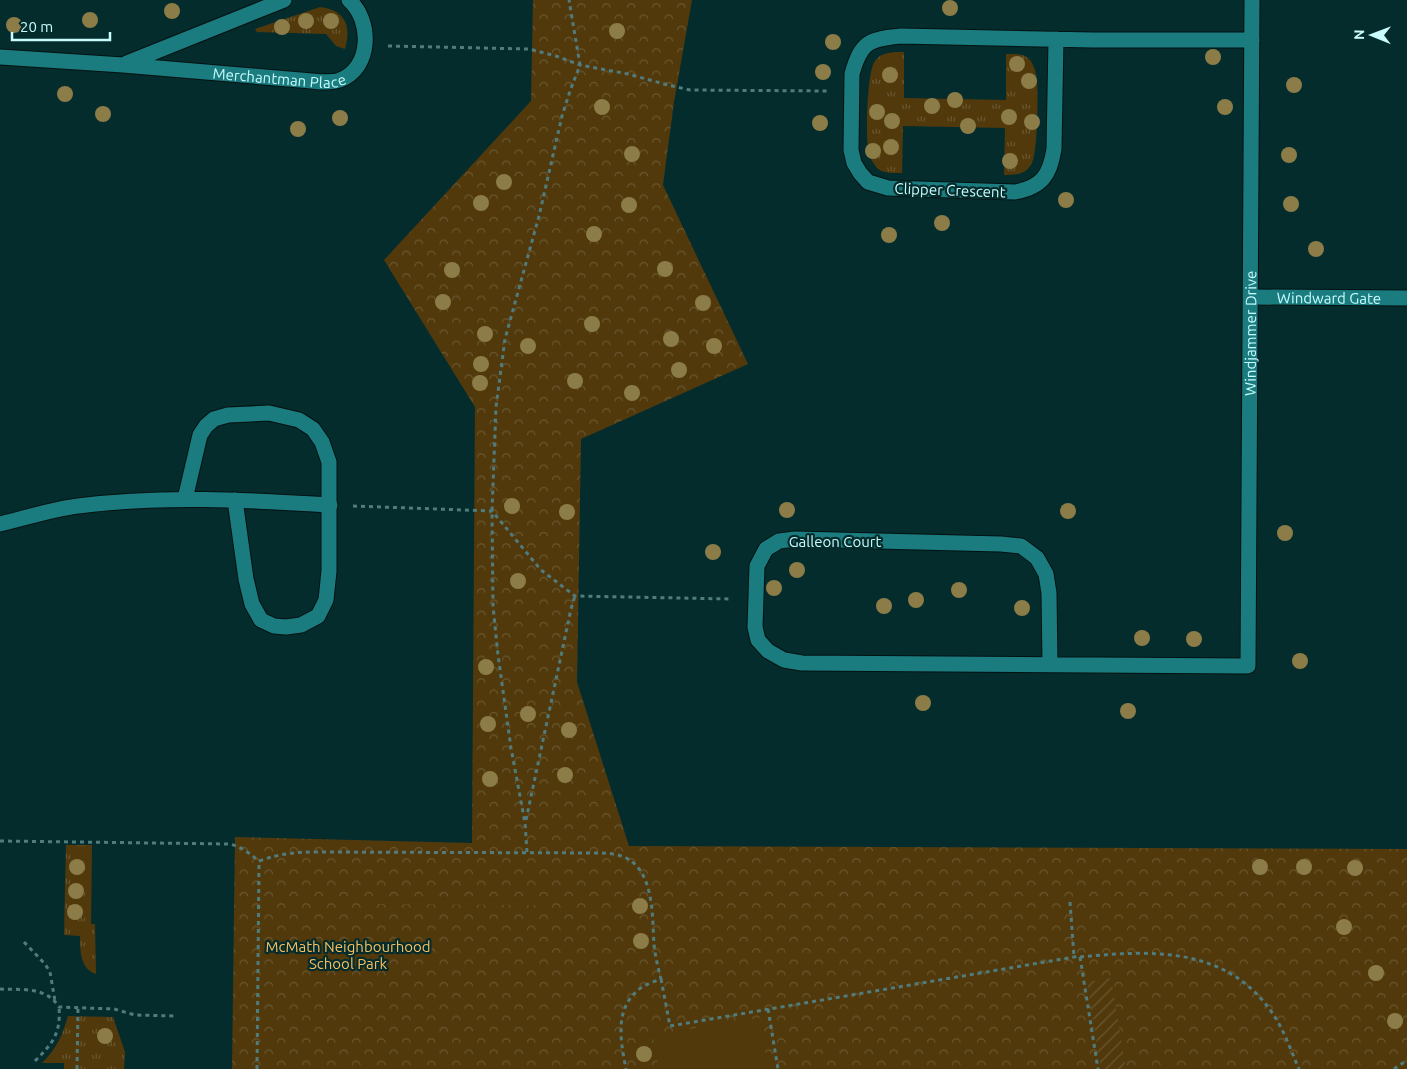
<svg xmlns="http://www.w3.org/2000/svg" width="1407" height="1069" font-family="Ubuntu,sans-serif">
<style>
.grass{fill:url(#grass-tufts)}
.forest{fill:url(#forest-crowns)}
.garden{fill:url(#garden-furrows)}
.pitch{fill:#51390c}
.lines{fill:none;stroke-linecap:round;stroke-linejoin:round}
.lane-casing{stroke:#041212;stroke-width:17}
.street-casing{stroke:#041212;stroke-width:17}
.path{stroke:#507c7d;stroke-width:3;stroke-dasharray:4 4;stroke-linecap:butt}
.lane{stroke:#1b7c7f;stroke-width:15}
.street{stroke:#1b7c7f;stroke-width:15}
.tree{fill:#8c7d48}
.labels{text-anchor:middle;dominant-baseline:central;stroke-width:4.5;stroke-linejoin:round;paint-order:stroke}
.street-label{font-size:15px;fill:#c8fcfd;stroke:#052c2d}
.park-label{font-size:15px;fill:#fabf5e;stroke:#052c2d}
</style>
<defs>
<pattern id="grass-tufts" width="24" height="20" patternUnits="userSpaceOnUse" patternTransform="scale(1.25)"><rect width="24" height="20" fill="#51390c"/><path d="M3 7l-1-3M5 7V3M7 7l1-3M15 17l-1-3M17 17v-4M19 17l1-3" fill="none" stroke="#695730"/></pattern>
<pattern id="forest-crowns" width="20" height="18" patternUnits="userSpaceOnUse" patternTransform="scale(1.25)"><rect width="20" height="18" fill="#51390c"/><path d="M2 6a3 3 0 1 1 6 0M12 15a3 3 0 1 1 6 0" fill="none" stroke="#695730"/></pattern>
<pattern id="garden-furrows" width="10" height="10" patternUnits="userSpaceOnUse" patternTransform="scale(1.25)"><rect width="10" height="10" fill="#51390c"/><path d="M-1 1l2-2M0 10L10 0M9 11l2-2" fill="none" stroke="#695730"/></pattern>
</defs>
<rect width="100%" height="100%" fill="#052c2d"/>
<!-- grass -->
<g class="grass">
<path d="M320,7c25,3 32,19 25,42l-9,-3 -10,-12 -69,-2 -2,-3z"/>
<path d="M895,52h9v46l102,2v-46c8,0 17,-1 23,5 5,5 7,14 8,21 1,14 1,75 -6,85 -7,10 -16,10 -27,10l1,-47 -102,-2 -1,47c-9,0 -20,1 -26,-6 -3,-4 -6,-9 -7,-14 -4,-13 -2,-82 6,-92 5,-7 12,-8 20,-9z"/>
<path d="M66,845h26l-1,79h4l1,50c-16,-5 -16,-24 -16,-38l-16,-1z"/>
<path d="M68,1016l45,1 12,35 -1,17h-60v-6h-22c15,-15 20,-27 26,-47z"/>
</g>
<!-- forest -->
<polygon class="forest" points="533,0 692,0 674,102 663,185 748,364 581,439 577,682 629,846 1407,849 1407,1069 232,1069 235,837 472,843 475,407 384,260 531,101"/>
<!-- garden -->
<polygon class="garden" points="1111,978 1126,1069 1101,1069 1087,982"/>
<!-- pitch -->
<g class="pitch">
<polygon points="362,899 540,900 540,905 362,904"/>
<polygon points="760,1018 768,1069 659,1069 653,1035"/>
</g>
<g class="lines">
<!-- lane casing -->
<g class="lane-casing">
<g id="lane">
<polyline points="185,499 200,435 206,426 214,419 228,415 269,413 299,420 313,429 322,442 329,462 329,571 326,600 318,616 301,625 286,627 274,626 261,620 252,604 246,579 235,500"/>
<path d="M0,524c26,-6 52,-15 78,-18 84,-11 168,-6 252,-1"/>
</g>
</g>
<!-- street casing -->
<g class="street-casing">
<g id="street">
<path d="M1056,39l-2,110c-4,26 -12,38 -39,43l-127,-4 -20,-6 -8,-9 -6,-10 -3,-13 1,-76c9,-33 18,-35 49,-38l192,4h159"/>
<path id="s1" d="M0,57l123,8 177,15c13,1 28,4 40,0 32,-12 32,-60 9,-80"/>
<polyline points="127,63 284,0"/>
<path id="s2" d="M1251,297l156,1"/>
<path id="s3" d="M1050,664l-1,-71 -3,-19 -9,-16 -16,-12 -20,-2 -206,-5 -16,2 -13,8 -9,17 -2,61 3,13 10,11 16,9 18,3 446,3 4,-666"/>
</g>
</g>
<!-- path -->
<g class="path">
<polyline points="388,46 529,49 556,56 580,65 628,74 668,85 690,90 828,91"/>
<polyline points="353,506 492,511 541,570 575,596 732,599"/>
<polyline points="526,820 571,609 575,596"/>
<path d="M0,841l229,3c12,2 21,10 30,17"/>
<polyline points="527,852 525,823 511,748 498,655 493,606 492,511 496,407 505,339 539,216 562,116 570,91 580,65 569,0"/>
<path d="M259,861c23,-8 37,-9 60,-9l283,1c6,0 13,1 19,3 34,11 31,61 33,88 1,12 4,23 7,35 -8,3 -18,6 -24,12 -23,20 -16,52 -11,78"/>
<polyline points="1070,902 1074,957"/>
<polyline points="24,942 45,964 50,972 55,1001"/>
<path d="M1080,957c72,-7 147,-11 193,57 11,16 18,37 26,55"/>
<polyline points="1080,957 1098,1069"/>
<polyline points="661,979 670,1026 1080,956"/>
<path d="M0,989c21,1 46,-3 59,18l55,2 21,6 40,1"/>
<polyline points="768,1009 778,1069"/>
<path d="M35,1061c18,-18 26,-28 24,-54"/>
<polyline points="77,1069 78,1007"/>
<polyline points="257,1069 259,861"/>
<polyline points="1394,1069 1407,1060"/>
</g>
<!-- lane -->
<use href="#lane" class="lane"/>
<!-- street -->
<use href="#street" class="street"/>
</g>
<!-- trees -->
<g class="tree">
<circle cx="950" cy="8" r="8"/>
<circle cx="172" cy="11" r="8"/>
<circle cx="90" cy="20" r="8"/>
<circle cx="306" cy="21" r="8"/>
<circle cx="331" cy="21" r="8"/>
<circle cx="14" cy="25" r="8"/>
<circle cx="282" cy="27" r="8"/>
<circle cx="617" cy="31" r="8"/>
<circle cx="833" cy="42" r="8"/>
<circle cx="1213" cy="57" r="8"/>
<circle cx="1017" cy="64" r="8"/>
<circle cx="823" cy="72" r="8"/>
<circle cx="890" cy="75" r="8"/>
<circle cx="1029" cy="81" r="8"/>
<circle cx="1294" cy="85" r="8"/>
<circle cx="65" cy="94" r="8"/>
<circle cx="955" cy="100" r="8"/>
<circle cx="932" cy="106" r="8"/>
<circle cx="602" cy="107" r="8"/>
<circle cx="1225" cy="107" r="8"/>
<circle cx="877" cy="112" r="8"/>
<circle cx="103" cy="114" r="8"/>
<circle cx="1009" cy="117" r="8"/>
<circle cx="340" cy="118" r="8"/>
<circle cx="892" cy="121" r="8"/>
<circle cx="1032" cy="122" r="8"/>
<circle cx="820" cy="123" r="8"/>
<circle cx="968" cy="126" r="8"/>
<circle cx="298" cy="129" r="8"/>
<circle cx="891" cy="147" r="8"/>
<circle cx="873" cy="151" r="8"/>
<circle cx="632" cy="154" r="8"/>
<circle cx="1289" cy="155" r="8"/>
<circle cx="1010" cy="161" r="8"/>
<circle cx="504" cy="182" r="8"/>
<circle cx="1066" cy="200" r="8"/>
<circle cx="481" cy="203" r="8"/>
<circle cx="1291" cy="204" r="8"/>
<circle cx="629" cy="205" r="8"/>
<circle cx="942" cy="223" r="8"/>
<circle cx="594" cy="234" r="8"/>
<circle cx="889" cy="235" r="8"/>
<circle cx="1316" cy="249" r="8"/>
<circle cx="665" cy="269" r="8"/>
<circle cx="452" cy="270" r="8"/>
<circle cx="443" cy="302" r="8"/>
<circle cx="703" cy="303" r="8"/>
<circle cx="592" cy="324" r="8"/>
<circle cx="485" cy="334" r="8"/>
<circle cx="671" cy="339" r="8"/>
<circle cx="528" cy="346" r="8"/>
<circle cx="714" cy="346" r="8"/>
<circle cx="481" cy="364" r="8"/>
<circle cx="679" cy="370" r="8"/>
<circle cx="575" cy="381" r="8"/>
<circle cx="480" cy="383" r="8"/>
<circle cx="632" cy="393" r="8"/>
<circle cx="512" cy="506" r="8"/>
<circle cx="787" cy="510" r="8"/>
<circle cx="1068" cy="511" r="8"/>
<circle cx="567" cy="512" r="8"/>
<circle cx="1285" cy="533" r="8"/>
<circle cx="713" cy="552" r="8"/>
<circle cx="797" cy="570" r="8"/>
<circle cx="518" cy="581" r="8"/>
<circle cx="774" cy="588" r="8"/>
<circle cx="959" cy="590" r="8"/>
<circle cx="916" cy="600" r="8"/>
<circle cx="884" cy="606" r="8"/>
<circle cx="1022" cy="608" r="8"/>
<circle cx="1142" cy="638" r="8"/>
<circle cx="1194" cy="639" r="8"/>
<circle cx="1300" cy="661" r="8"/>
<circle cx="486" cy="667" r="8"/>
<circle cx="923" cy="703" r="8"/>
<circle cx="1128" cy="711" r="8"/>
<circle cx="528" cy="714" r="8"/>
<circle cx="488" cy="724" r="8"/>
<circle cx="569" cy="730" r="8"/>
<circle cx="565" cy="775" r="8"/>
<circle cx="490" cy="779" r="8"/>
<circle cx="77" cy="867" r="8"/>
<circle cx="1260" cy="867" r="8"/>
<circle cx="1304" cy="867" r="8"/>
<circle cx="1355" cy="868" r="8"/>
<circle cx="76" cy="891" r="8"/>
<circle cx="640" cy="906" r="8"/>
<circle cx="75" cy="912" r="8"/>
<circle cx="1344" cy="927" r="8"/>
<circle cx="641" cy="941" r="8"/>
<circle cx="1376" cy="973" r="8"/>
<circle cx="1395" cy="1021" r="8"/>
<circle cx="105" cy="1036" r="8"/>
<circle cx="644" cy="1054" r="8"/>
</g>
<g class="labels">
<!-- street labels -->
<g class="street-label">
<text stroke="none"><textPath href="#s1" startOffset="280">Merchantman Place</textPath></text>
<text transform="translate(950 190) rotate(2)">Clipper Crescent</text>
<text stroke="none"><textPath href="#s2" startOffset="78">Windward Gate</textPath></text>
<text stroke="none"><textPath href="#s3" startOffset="1310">Windjammer Drive</textPath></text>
<text x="835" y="541">Galleon Court</text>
</g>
<!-- park labels -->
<g class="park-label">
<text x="348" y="946">McMath Neighbourhood<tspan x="348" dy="17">School Park</tspan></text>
</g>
</g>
<!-- north arrow -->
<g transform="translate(1372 35) rotate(271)" stroke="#052c2d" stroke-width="4" paint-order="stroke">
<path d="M0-4L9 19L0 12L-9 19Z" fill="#c8fcfd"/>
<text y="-8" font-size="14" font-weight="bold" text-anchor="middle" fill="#c8fcfd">N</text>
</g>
<!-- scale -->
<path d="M12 32v8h98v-8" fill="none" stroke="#c8fcfd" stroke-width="2.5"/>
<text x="20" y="32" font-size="15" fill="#c8fcfd" stroke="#052c2d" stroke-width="4" paint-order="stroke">20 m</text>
</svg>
